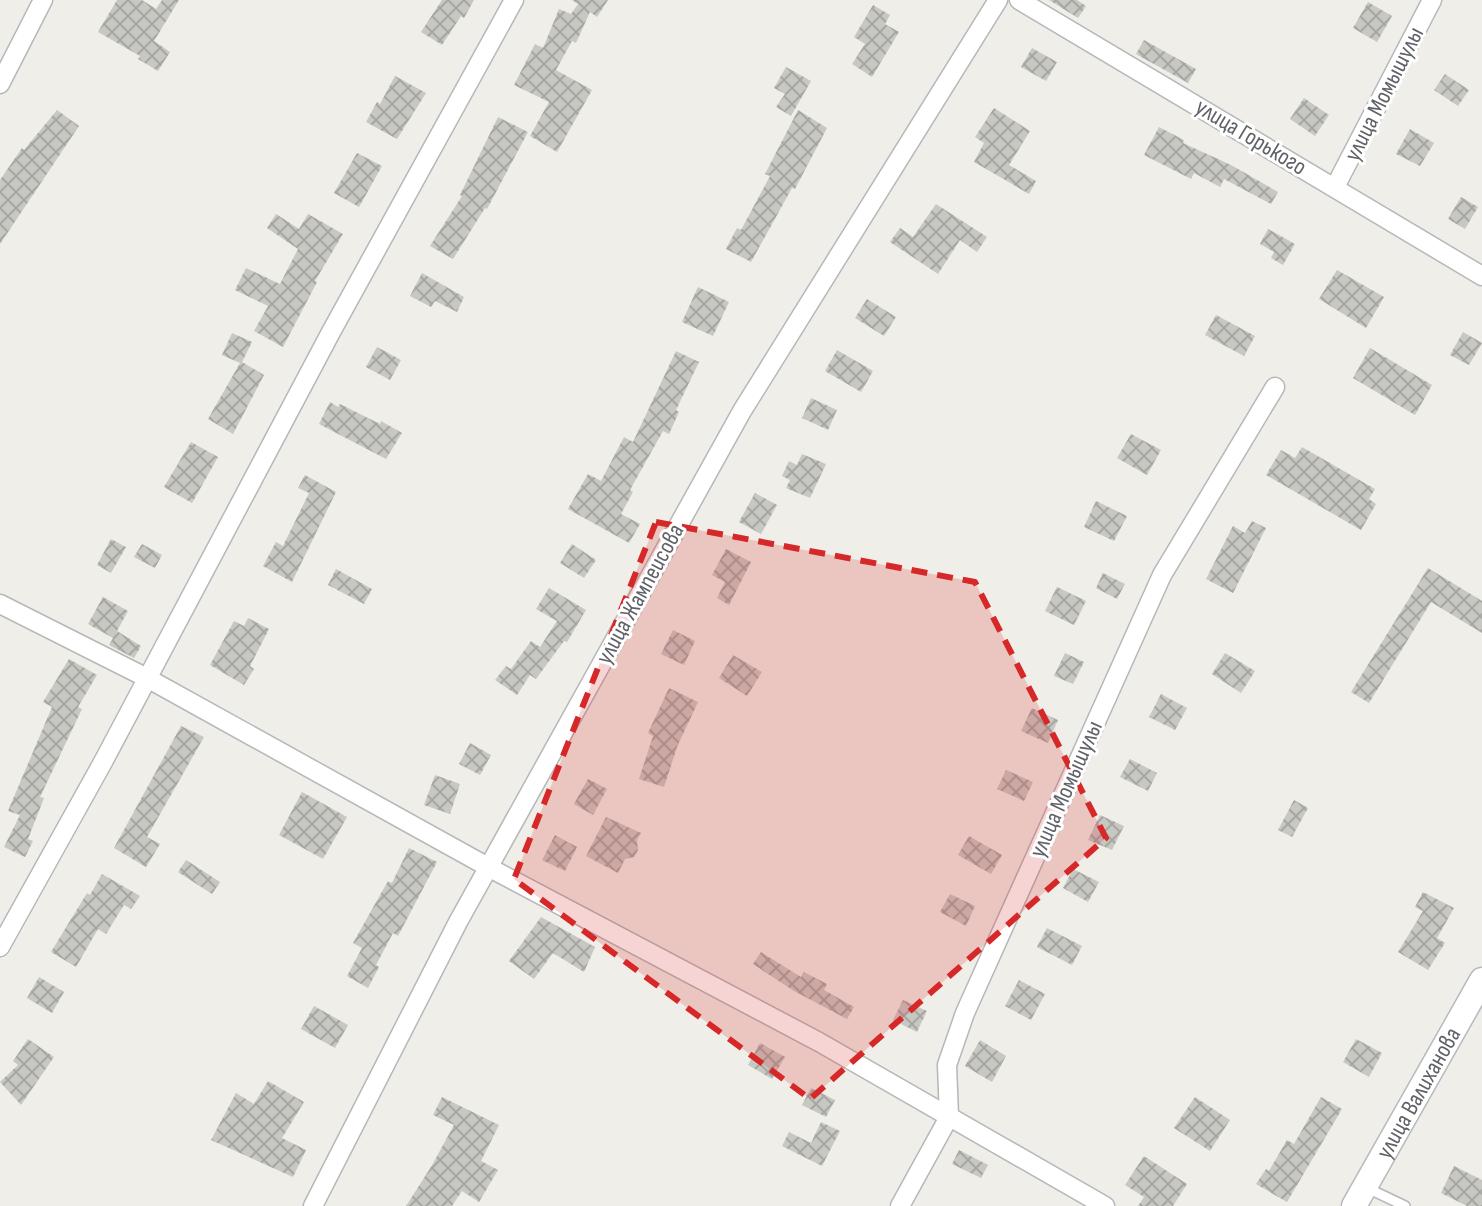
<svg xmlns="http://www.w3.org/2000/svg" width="1482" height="1206" font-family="'Sofia Sans Condensed',sans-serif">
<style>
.building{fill:url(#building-cross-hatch)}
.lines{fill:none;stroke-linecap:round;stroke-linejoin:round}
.service-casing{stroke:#b5b7bb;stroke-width:12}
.minor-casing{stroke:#b5b7bb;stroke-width:21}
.secondary-casing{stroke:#b6b9be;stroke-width:27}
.service{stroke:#fff;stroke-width:9}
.minor{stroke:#fff;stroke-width:18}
.secondary{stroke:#fff;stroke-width:24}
.marked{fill:#d62828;fill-opacity:0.2;stroke:#d62828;stroke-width:6;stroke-dasharray:16 10;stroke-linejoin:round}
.labels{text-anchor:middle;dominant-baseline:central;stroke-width:6;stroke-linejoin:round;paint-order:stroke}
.street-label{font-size:24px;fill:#5f6267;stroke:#fff}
</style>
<defs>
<pattern id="building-cross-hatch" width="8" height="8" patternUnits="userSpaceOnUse" patternTransform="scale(2)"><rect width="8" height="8" fill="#c8c8c3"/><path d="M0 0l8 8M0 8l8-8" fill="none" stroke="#a6a6a2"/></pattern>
</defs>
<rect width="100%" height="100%" fill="#f0eee8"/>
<!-- building -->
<g class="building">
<polygon points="117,0 142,0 156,9 162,0 179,0 154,41 170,52 158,71 138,59 140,56 98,32"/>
<polygon points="442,0 474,0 464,18 461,16 442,45 421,32"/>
<polygon points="572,0 608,0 597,17 590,12 576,43 572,41 556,70 592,90 557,152 530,136 549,102 514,85 535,44 543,48 559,9 571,14 578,4"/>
<polygon points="1049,0 1077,0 1086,6 1078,18"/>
<polygon points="1368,2 1392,16 1377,42 1353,28"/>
<polygon points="873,5 890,15 885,24 899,32 872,77 852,64 865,44 854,37"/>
<polygon points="1144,40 1196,69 1188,83 1136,54"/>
<polygon points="1032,48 1057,62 1046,81 1021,67"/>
<polygon points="786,67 811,81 791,116 776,107 785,94 774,88"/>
<polygon points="1445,74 1469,90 1458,106 1434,90"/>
<polygon points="395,76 426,93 397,139 366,122 377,102 380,104"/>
<polygon points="1304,98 1329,115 1315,136 1290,119"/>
<polygon points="994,108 1030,131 1009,165 1036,181 1029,194 974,162 984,143 975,137"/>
<polygon points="57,110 79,126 0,244 0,180 22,148 24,150"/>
<polygon points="798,110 827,128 795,189 792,188 751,262 726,249 737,228 741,230 770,176 765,174"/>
<polygon points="498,117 528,132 487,209 485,208 453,259 430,246 462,196 460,195"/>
<polygon points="1159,127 1184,140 1183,143 1231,165 1278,192 1271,204 1224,179 1220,187 1194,173 1191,179 1144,155"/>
<polygon points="1410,129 1434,143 1420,166 1396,154"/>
<polygon points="357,153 382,166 359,207 334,193"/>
<polygon points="1461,197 1478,207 1465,229 1448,219"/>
<polygon points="936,204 987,237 977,252 960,240 938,274 890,242 900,228 913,237"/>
<polygon points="276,214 299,229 308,214 343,234 315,281 317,282 283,347 254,331 268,306 235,290 246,268 280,284 298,249 267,228"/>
<polygon points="1268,229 1295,244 1283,265 1271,258 1274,252 1260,244"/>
<polygon points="1337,270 1384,297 1366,328 1319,299"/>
<polygon points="422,273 464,297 457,312 435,301 431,307 410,296"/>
<polygon points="698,287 729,302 713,336 682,322"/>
<polygon points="867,299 896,317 884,336 855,318"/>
<polygon points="1216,315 1255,336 1244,356 1205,335"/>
<polygon points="1463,332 1482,343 1469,365 1450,355"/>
<polygon points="232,333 252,342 242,362 264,375 233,434 208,419 240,363 222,355"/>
<polygon points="377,347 401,360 390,380 366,367"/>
<polygon points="1370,348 1432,385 1415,415 1353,378"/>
<polygon points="837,350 873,371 861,392 825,371"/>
<polygon points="676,351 699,362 676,410 679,412 669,434 663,431 630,490 633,492 621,514 640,524 629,543 568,509 588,474 601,481 624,437 633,442"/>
<polygon points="811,398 837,410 828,430 802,418"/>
<polygon points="330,402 338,407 340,404 380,424 381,421 402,433 386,459 319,424"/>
<polygon points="1131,434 1161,450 1147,475 1117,458"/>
<polygon points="191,442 218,457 192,503 164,487"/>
<polygon points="1302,447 1375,489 1369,499 1376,504 1361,530 1266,475 1281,450 1295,458"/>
<polygon points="802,454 826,464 810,498 786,488 790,480 782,476 789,461 797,465"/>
<polygon points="305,475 336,492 292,582 263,566 276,542 283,546 309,493 298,488"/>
<polygon points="755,493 777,505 761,534 739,522"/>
<polygon points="1096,501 1127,516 1114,541 1084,527"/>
<polygon points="1252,521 1266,528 1233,593 1206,579 1233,526 1245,533"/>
<polygon points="111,539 126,547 111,573 97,565"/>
<polygon points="142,544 162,555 155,568 134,557"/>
<polygon points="572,544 596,560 584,578 560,563"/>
<polygon points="726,549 751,562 729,605 717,598 725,582 712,575"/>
<polygon points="1428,568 1482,601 1482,633 1431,602 1369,703 1351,692"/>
<polygon points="336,569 372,589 364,604 328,585"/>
<polygon points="1103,573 1125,584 1117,599 1096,588"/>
<polygon points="1057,587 1086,601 1074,625 1045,611"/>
<polygon points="549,588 586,610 567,642 564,641 536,679 530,675 517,695 495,680 506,666 511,669 531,641 540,647 557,621 536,609"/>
<polygon points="103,597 128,611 117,631 141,646 134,658 109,645 113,638 88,624"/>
<polygon points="248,618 269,629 250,666 254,669 244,685 210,665 234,621 244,626"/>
<polygon points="673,630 695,641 684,665 661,654"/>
<polygon points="1065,653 1084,662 1073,684 1054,676"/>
<polygon points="1225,653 1255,671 1241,693 1212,674"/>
<polygon points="733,655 762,672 747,696 719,678"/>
<polygon points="69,659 97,675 78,707 82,709 40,797 44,798 28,839 33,841 25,857 4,847 20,815 8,811 52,707 43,702"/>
<polygon points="669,688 698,702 677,747 664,787 639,779 653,736 648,733"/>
<polygon points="1161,694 1187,708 1175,730 1149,717"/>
<polygon points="1032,708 1058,720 1048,743 1021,731"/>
<polygon points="181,726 204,737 147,837 160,844 146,867 114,848"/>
<polygon points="470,743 491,755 480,775 459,764"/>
<polygon points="1130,759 1157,773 1148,791 1120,777"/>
<polygon points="1006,770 1033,782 1024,801 997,789"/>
<polygon points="435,775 460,784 450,814 424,805"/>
<polygon points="588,779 607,789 593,815 574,804"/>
<polygon points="302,792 347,817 323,859 279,835"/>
<polygon points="1294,800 1308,808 1292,837 1278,830"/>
<polygon points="1100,815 1124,826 1112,850 1088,840"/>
<polygon points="606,817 641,833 637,840 638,850 634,857 625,859 618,873 586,856"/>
<polygon points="555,835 577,847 565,871 542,860"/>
<polygon points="969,836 1002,855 991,874 958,855"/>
<polygon points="409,848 437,862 398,936 393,933 376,965 379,967 368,988 347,976 362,948 353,943 388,881 392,883"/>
<polygon points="186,860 220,882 212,894 178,872"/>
<polygon points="1073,869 1099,882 1088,902 1063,888"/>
<polygon points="102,874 140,896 131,909 124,905 106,934 98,929 76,967 51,952 87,893 90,895"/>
<polygon points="1423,892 1454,908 1437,938 1445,943 1428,970 1398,952 1423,911 1415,907"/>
<polygon points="950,894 975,906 966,926 940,912"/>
<polygon points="541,917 595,947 584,972 553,953 534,979 509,961"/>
<polygon points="1047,928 1082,946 1072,965 1037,947"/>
<polygon points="761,952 801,977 804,972 827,984 824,990 854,1007 847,1019 794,991 753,964"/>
<polygon points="39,977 64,992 52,1013 27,998"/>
<polygon points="1019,980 1045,994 1031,1020 1005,1006"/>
<polygon points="903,1000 927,1011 917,1032 893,1020"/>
<polygon points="314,1006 348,1025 335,1048 301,1029"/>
<polygon points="28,1039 54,1057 21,1105 0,1082 18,1065 13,1061"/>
<polygon points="1356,1039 1382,1053 1369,1077 1343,1062"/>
<polygon points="980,1040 1006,1056 992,1082 965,1066"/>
<polygon points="760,1043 785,1057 772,1079 748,1065"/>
<polygon points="268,1081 304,1102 282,1138 306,1150 293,1177 211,1140 236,1093 254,1104"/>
<polygon points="811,1088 835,1100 826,1117 802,1105"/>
<polygon points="442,1097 499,1125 481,1161 498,1170 479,1202 462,1191 452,1206 406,1206 431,1167 454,1125 433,1115"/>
<polygon points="1195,1097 1230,1120 1210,1151 1174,1128"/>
<polygon points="1321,1097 1342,1109 1287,1202 1256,1184 1266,1169 1269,1171 1287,1140 1294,1144"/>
<polygon points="821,1122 840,1131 822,1166 782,1146 789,1132 811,1143"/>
<polygon points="959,1150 988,1165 981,1178 952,1164"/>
<polygon points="1144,1156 1187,1184 1173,1206 1138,1206 1144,1197 1125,1185"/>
<polygon points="1454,1166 1482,1180 1482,1206 1467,1206 1441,1193"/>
</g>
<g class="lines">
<!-- service casing -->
<g class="service-casing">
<polyline id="service" points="1365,1187 1405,1206"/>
</g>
<!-- minor casing -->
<g class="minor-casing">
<g id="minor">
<polyline points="1019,0 1482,276"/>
<polyline points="0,84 43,0"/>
<polyline points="1335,187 1432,0"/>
<polyline points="0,604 147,678 488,867 819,1042 1105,1206"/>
<polyline points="0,947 103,762 331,332 514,0"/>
<polyline points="313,1206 458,922 742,411 998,0"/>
<polyline points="900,1206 949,1117 947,1065 965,1013 1162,575 1275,387"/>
</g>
</g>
<!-- secondary casing -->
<g class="secondary-casing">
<g id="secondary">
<path id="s1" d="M1354,1206l128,-226"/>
</g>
</g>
<!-- service -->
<use href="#service" class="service"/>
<!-- minor -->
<use href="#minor" class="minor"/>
<!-- secondary -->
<use href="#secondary" class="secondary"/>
</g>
<!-- marked area -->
<path class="marked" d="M656,522l319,60 131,256 -296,261 -296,-220z"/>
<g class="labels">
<!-- street labels -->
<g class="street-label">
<text transform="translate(1384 94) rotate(-63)">улица Момышулы</text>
<text transform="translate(1251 137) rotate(31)">улица Горького</text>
<text transform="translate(640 594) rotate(-61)">улица Жампеисова</text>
<text transform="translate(1066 789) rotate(-66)">улица Момышулы</text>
<text stroke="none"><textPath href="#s1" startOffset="130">улица Валиханова</textPath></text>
</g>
</g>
</svg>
